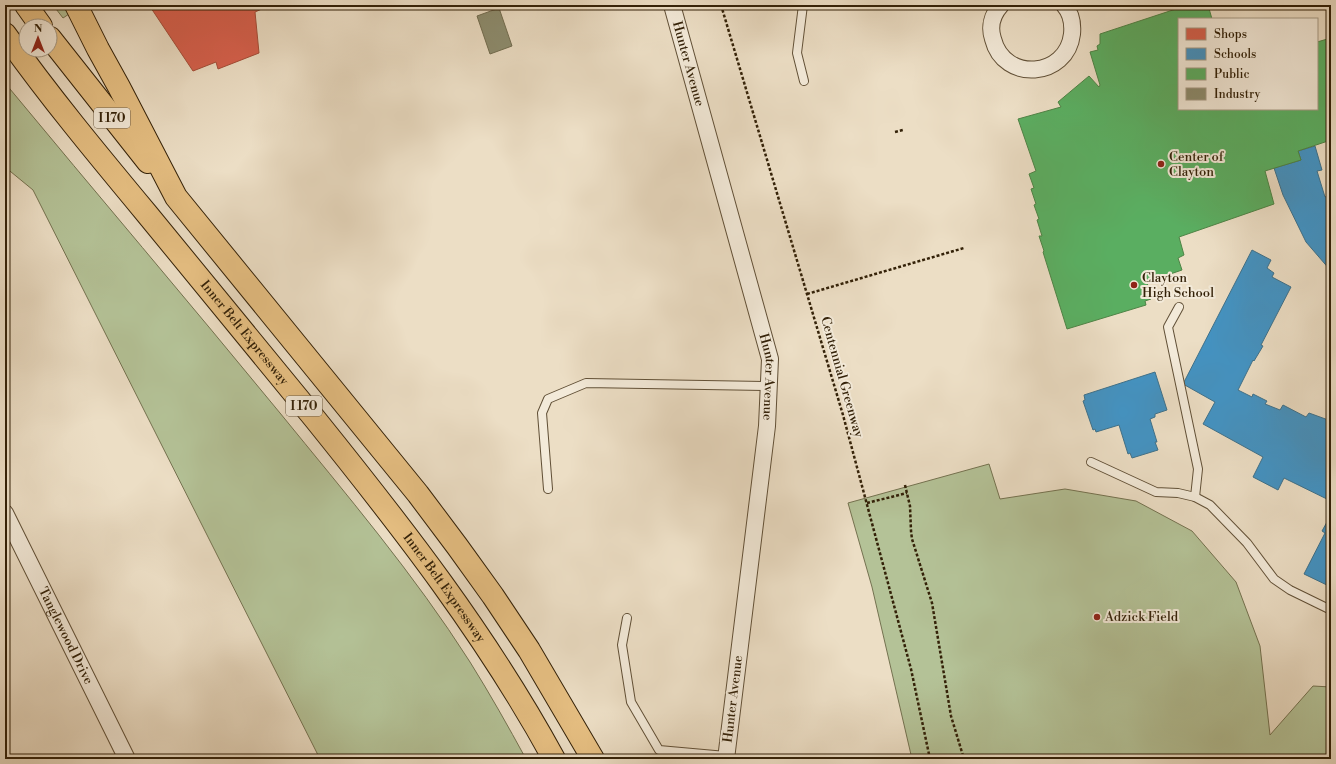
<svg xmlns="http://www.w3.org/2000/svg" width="1336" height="764" font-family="'Libre Bodoni',serif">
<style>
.green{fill:#b4c297;stroke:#747250}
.shops{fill:#d6604d;stroke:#a54d38}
.schools{fill:#4393c3;stroke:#3e718b}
.public{fill:#5aae61;stroke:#4e8446}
.industry{fill:#8c8c6e;stroke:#716c4f}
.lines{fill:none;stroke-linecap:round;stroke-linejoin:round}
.lane-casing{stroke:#615037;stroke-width:10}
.street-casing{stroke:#615037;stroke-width:18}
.highway-casing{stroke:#332108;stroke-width:24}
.path{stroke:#332108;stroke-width:2.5;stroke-dasharray:3 2;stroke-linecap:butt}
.lane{stroke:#f3ead9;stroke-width:8}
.street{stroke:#f3ead9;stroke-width:16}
.highway{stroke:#e6bf82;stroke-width:22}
.poi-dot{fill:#8f2418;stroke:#f3ead9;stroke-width:1.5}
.labels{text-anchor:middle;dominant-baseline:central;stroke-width:4;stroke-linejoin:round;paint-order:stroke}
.shield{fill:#f3ead9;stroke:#6d5d47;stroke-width:1}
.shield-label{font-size:12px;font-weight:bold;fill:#332108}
.street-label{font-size:13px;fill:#332108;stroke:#f3ead9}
.poi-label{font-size:13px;fill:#332108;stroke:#f3ead9;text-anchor:start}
</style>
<rect width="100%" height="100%" fill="#ecdec5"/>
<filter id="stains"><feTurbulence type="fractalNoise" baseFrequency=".005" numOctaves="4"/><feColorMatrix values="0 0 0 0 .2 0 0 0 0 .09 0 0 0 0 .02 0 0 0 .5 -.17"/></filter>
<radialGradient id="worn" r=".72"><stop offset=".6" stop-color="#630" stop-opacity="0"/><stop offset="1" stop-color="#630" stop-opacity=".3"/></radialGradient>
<!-- green -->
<g class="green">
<polygon points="53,5 68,5 72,12 63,18"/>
<path d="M5,83c91,110 184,219 275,330 66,81 134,161 190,249 20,32 38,64 56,97h-206l-287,-569 -28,-23z"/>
<polygon points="989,464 1000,499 1065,489 1136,501 1192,531 1236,582 1260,646 1270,735 1313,686 1331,687 1331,759 912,759 872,587 848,503"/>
</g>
<!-- shops -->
<polygon class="shops" points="149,5 262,5 264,8 255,12 259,53 218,69 216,62 193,71"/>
<!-- schools -->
<g class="schools">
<polygon points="1315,146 1322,170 1317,171 1325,197 1331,194 1331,271 1306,242 1283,195 1274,168 1301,160 1298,151"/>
<polygon points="1252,250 1271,260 1267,268 1274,273 1272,277 1291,287 1261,345 1263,346 1254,361 1253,360 1238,390 1252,397 1253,394 1267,401 1265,404 1280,410 1283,405 1306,417 1309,413 1331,421 1331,501 1284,478 1278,490 1253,477 1263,457 1203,424 1215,402 1183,384"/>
<polygon points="1155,372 1167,410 1155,414 1155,417 1150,419 1157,442 1155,442 1158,450 1132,458 1130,453 1128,454 1119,425 1096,432 1095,429 1093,430 1083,401 1085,400 1084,395"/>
<polygon points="1327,522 1331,523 1331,587 1304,574 1325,533 1322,531"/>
</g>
<!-- public -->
<polygon class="public" points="1188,5 1208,5 1212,19 1179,19 1179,109 1317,109 1317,42 1331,38 1331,140 1298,151 1301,160 1265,171 1274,204 1179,237 1184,255 1178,258 1182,270 1147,282 1151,299 1145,301 1146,305 1067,329 1043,252 1044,251 1039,236 1042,236 1037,220 1039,219 1034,205 1036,204 1031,189 1034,188 1029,174 1036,171 1018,119 1061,107 1058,102 1089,76 1099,87 1100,85 1090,52 1098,50 1097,46 1100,44 1100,34"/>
<!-- industry -->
<polygon class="industry" points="499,8 512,46 490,54 477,16"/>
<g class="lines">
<!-- lane casing -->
<g class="lane-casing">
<g id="lane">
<polyline points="803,5 797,53 804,81"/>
<polyline points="1091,462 1156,492 1178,493 1195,497 1198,469 1168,327 1179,307"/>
<polyline points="548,489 542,413 548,399 586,383 769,386"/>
<polyline points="1195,497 1210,505 1247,543 1274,579 1290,590 1331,610"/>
<polyline points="627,618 622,645 631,702 659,750 726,756"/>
</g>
</g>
<!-- street casing -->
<g class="street-casing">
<g id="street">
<path id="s1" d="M672,5l98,354 -3,67 -41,333"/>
<path d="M1001,5c-9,10 -12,22 -8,34 11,44 74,39 79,-5 1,-10 -1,-21 -8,-29"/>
<path id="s2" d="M5,513l122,246"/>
</g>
</g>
<!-- highway casing -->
<g class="highway-casing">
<g id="highway">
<polyline points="26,5 41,26"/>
<polyline points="76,5 98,49 119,87 176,197 418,494 457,546 493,596 529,650 593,759"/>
<path id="s3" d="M5,34c44,62 93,121 142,180 56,68 112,136 168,205 87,108 172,217 239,340"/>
<polyline points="50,38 148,162"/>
</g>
</g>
<!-- path -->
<g class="path">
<polyline points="721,5 843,415 911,669 930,759"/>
<polyline points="895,132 903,130"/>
<polyline points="807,294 964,248"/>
<polyline points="905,485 910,506 911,531 912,539 932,603 951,716 964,759"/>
<polyline points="867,503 907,493"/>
</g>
<!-- lane -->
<use href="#lane" class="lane"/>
<!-- street -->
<use href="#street" class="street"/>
<!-- highway -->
<use href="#highway" class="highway"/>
</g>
<!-- markers -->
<g class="poi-dot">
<circle cx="1161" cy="164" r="4"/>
<circle cx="1134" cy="285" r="4"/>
<circle cx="1097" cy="617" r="4"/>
</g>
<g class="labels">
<!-- shield labels -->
<g class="shield">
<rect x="94" y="108" width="36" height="20" rx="3"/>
<rect x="286" y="396" width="36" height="20" rx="3"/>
</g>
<g class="shield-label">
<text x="112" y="118">I 170</text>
<text x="304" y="406">I 170</text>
</g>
<!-- street labels -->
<g class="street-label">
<text stroke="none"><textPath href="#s1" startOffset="61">Hunter Avenue</textPath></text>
<text stroke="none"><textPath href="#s3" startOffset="383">Inner Belt Expressway</textPath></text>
<text stroke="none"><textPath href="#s1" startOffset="385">Hunter Avenue</textPath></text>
<text transform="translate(842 377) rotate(74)">Centennial Greenway</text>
<text stroke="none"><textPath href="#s3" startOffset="707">Inner Belt Expressway</textPath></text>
<text stroke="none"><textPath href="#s2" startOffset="137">Tanglewood Drive</textPath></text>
<text transform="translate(733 699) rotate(-83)">Hunter Avenue</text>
</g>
<!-- poi labels -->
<g class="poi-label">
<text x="1169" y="157">Center of<tspan x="1169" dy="15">Clayton</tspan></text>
<text x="1142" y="278">Clayton<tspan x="1142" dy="15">High School</tspan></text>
<text x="1105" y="617">Adzick Field</text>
</g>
</g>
<!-- margin -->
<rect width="1336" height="764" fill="none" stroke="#ecdec5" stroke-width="20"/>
<rect x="6" y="6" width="1324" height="752" fill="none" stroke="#332108" stroke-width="2"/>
<rect x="10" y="10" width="1316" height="744" fill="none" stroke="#332108"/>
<!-- legend -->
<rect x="1178" y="18" width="140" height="92" fill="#f3ead9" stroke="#a69a85"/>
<rect x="1186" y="28" width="20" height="12" fill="#d6604d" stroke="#a69a85"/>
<text x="1214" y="38" font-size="12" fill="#332108">Shops</text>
<rect x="1186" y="48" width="20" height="12" fill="#4393c3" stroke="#a69a85"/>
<text x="1214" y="58" font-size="12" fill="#332108">Schools</text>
<rect x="1186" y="68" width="20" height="12" fill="#5aae61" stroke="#a69a85"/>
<text x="1214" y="78" font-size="12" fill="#332108">Public</text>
<rect x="1186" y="88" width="20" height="12" fill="#8c8c6e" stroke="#a69a85"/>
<text x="1214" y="98" font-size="12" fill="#332108">Industry</text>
<!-- north arrow -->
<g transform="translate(38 38)"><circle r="19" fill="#f3ead9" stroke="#a69a85"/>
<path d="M0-3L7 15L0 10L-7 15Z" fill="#8f2418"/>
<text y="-6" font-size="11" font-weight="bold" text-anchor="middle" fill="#332108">N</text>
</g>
<rect width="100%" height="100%" filter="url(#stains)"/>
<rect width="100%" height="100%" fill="url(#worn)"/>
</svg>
